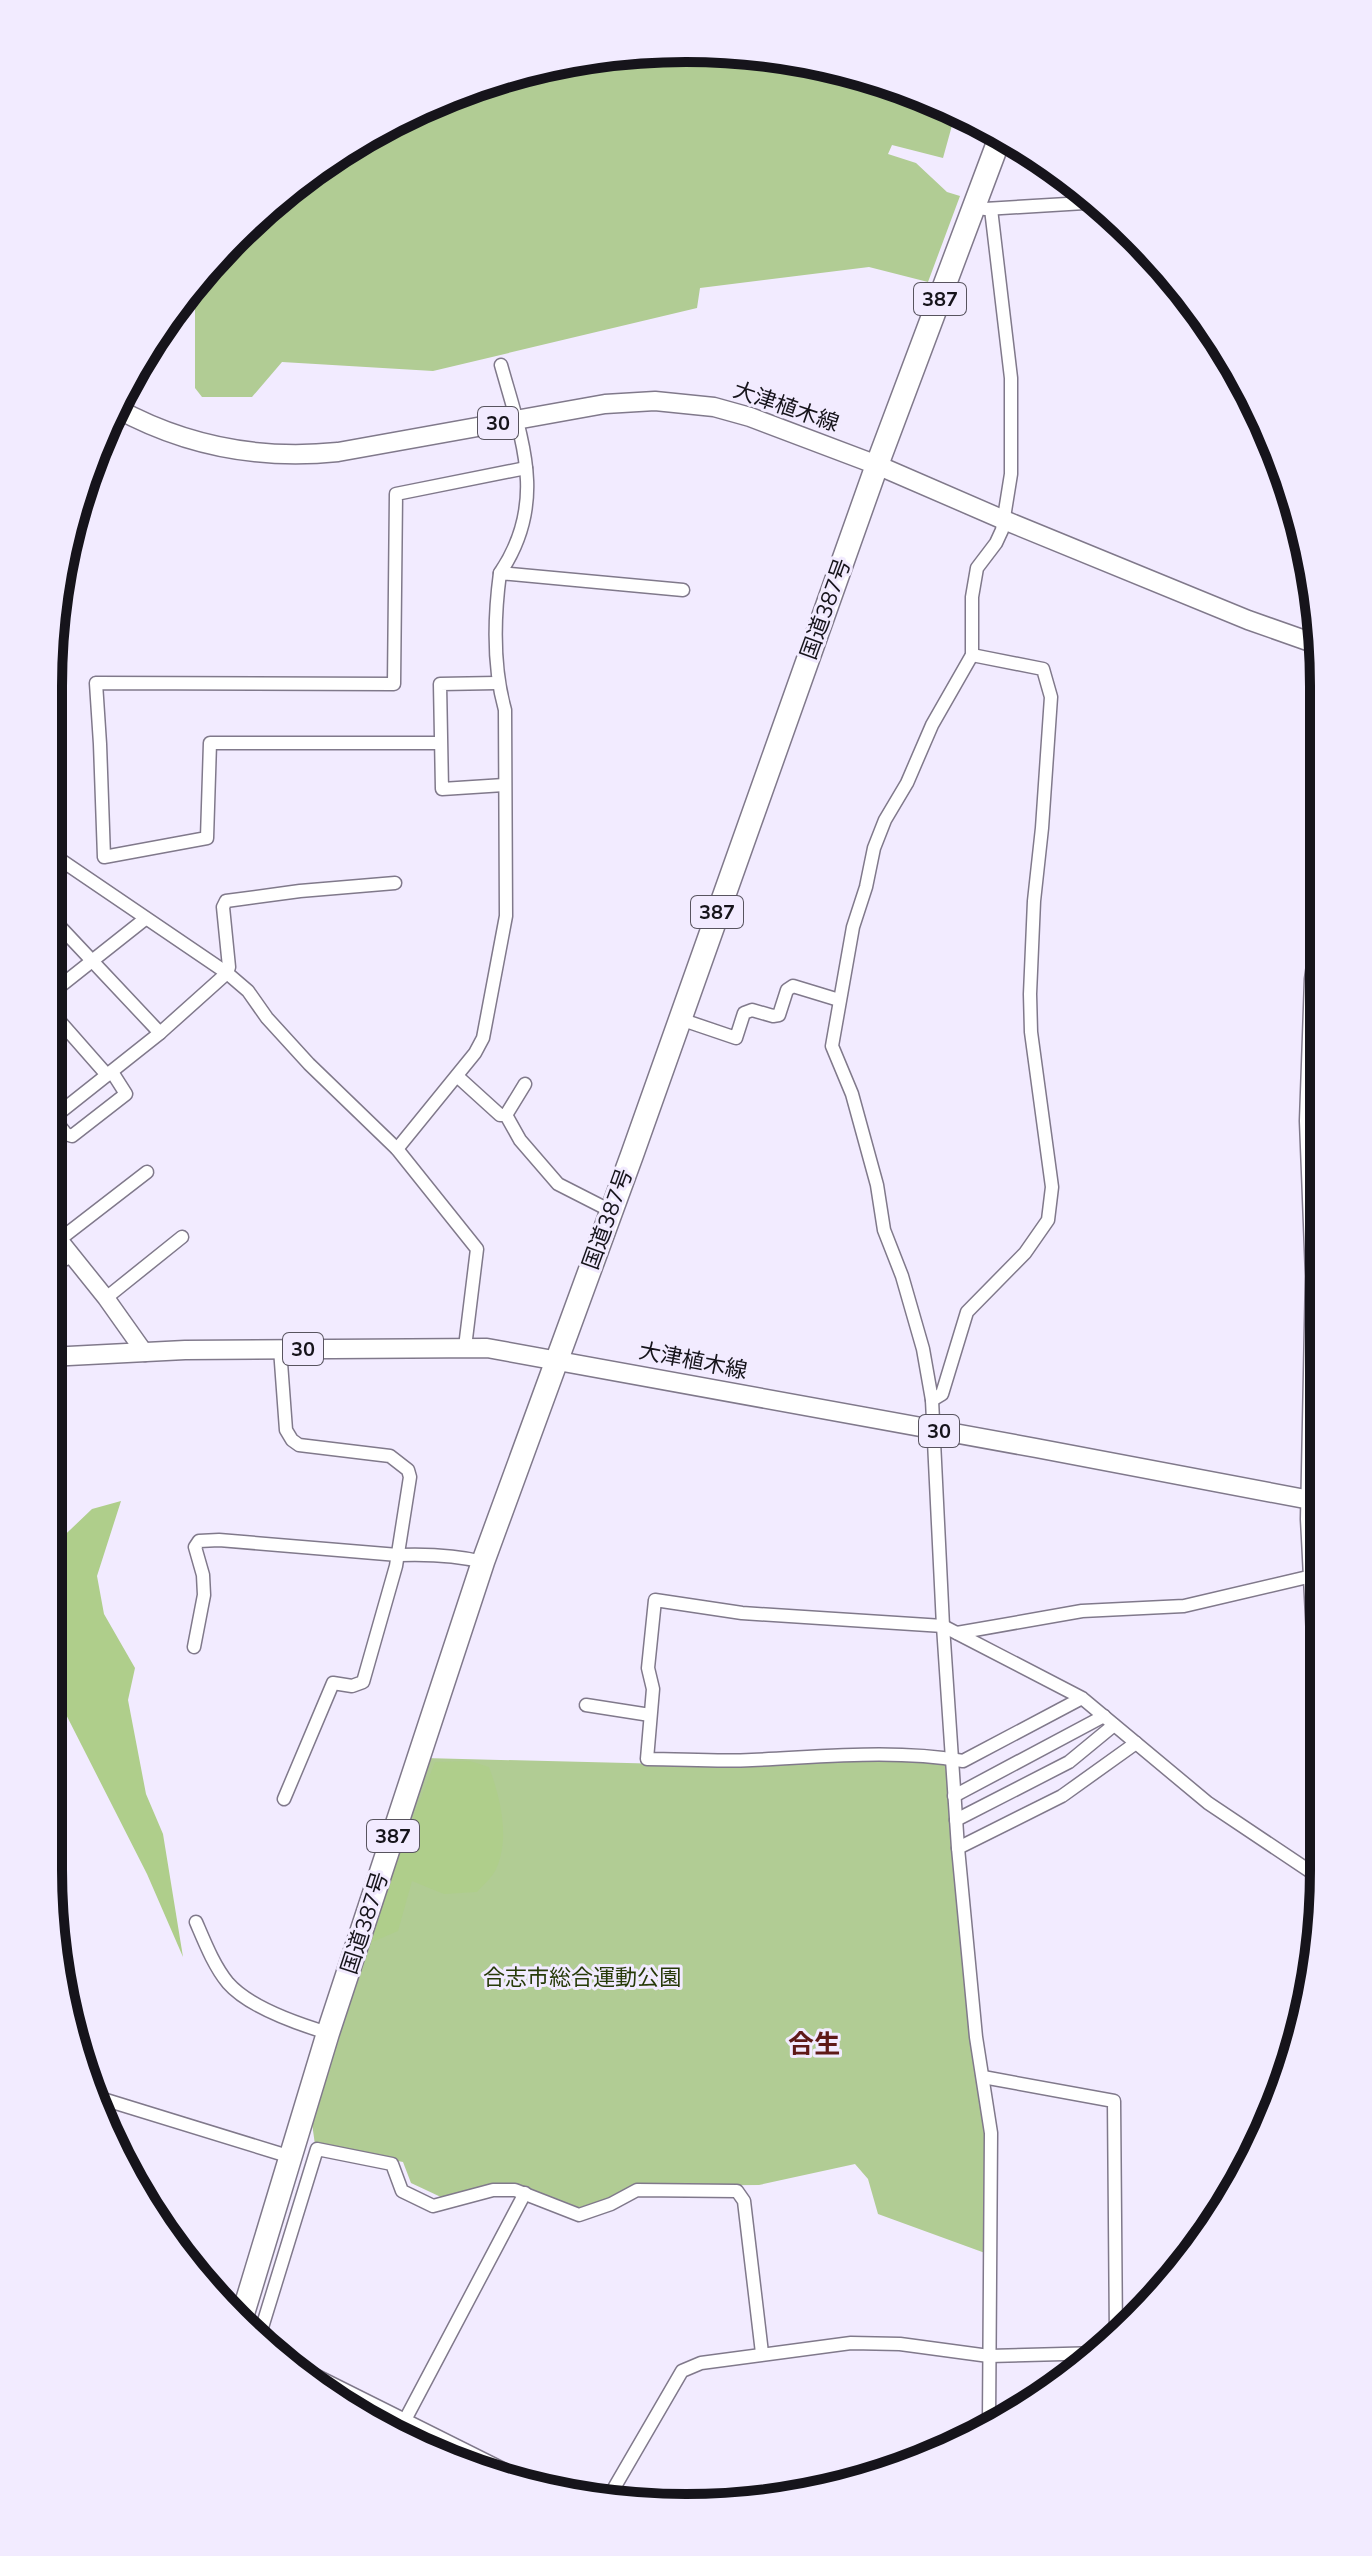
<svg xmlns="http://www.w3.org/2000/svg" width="1372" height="2556" font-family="'Nunito Sans','Noto Sans JP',sans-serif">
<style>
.green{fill:#b1cc94}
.forest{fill:#afce8b}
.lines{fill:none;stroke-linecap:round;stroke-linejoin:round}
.street-casing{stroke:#80798b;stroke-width:15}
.secondary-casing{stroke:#80798b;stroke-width:19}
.primary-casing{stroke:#80798b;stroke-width:21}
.highway-casing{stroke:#80798b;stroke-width:25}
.street{stroke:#fff;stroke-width:12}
.secondary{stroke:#fff;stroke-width:16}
.primary{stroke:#fff;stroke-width:18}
.highway{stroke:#fff;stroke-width:22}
.labels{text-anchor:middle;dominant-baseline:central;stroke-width:6;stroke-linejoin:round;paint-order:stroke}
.shield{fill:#f2ebff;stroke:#58545f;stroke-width:2}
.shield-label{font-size:20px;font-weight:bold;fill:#16141b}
.street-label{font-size:22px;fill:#16141b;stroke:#f2ebff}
.park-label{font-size:22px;fill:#273a09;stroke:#f2ebff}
.quarter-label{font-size:26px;font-weight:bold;fill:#5e1917;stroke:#f2ebff}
.rim{fill:none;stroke:#16141b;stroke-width:10}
</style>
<rect width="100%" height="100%" fill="#f2ebff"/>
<!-- green -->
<g class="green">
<polygon points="644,49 769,53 891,82 956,111 943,158 892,145 888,154 916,163 947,192 960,196 928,282 869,267 700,288 697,308 433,371 282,362 252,397 202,397 195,388 195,282 206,266 297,180 403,114 520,70"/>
<polygon points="424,1758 746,1766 858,1759 945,1761 971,2038 986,2134 985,2253 878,2214 868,2179 855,2164 759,2185 636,2186 578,2212 518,2187 443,2198 411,2183 403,2162 315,2145 312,2123"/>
</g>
<!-- forest -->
<g class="forest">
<polygon points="121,1501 97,1576 104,1614 135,1668 128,1700 146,1794 163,1834 183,1957 147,1874 48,1679 48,1551 92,1509"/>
<path d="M470,1761l19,6c11,30 21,69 8,100 -3,9 -14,18 -20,25l-33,2 -32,-13 -14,50 -35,15 72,-184z"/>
</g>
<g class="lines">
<!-- street casing -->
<g class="street-casing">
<g id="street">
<polyline points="985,209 1101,202"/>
<path d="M500,573c48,-71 22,-133 1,-208"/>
<polyline points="497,683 440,684 442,789 504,785"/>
<polyline points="440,743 210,743 207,838 104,857 100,744 96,683 394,684 396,494 526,468"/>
<polyline points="49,852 227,973 248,991 267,1018 309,1064 397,1149 477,1249 465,1347"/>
<polyline points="49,915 160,1033"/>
<polyline points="1320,916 1311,979 1306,1121 1312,1276 1307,1519 1322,1811"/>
<polyline points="49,995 145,919"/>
<polyline points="49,1009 107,1075"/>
<polyline points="680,1019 736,1038 744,1013 752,1010 773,1016 779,1015 787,990 793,986 839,1000"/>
<polyline points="457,1076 500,1115 506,1115 520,1140 558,1184 611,1211"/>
<polyline points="49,1112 66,1134 72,1136 126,1094 112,1072"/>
<polyline points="506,1115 525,1084"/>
<polyline points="49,1121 160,1033 227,973 229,967 223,907 226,901 300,891 395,883"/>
<path d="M397,1149l78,-96 8,-15 23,-122 -1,-206c-12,-43 -11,-92 -5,-137l183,17"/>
<polyline points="59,1240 147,1172"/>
<polyline points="49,1267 72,1256"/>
<polyline points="106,1298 182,1237"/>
<polyline points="280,1349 286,1430 292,1440 299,1445 390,1456 408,1470 410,1477 396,1566 363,1682 352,1686 333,1683 284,1799"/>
<polyline points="932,1400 942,1394 967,1312 1025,1253 1048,1220 1052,1187 1031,1032 1030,994 1034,901 1042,828 1051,697 1043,669 972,655"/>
<polyline points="957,1633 1082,1611 1184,1606 1312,1576"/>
<path d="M194,1647l10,-52 -1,-20 -8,-28 4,-6 20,-1 179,15c28,-1 58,0 85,7"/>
<path d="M1082,1698l-119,63c-69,-12 -141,-4 -211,-1 -35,2 -70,-1 -105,-1l6,-70 -5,-21 7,-68 87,13 201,13 139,72 126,105 115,77"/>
<polyline points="586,1705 650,1715"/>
<polyline points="954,1796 1104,1716"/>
<polyline points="956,1820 1069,1762 1114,1725"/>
<polyline points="958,1848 1062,1796 1136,1743"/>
<path d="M196,1922c9,21 18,44 32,61 21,24 70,41 100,50"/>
<polyline points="983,2077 1114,2101 1116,2338"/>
<polyline points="93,2096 291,2157"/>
<polyline points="260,2334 317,2149 392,2164 402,2191 433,2206 493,2190 515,2190 579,2215 611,2204 637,2190 737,2191 744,2201 762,2353"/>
<polyline points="291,2363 541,2488"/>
<polyline points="405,2420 525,2193"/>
<polyline points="989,2423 991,2133 976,2037 958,1848 943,1626 932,1400 923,1349 902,1276 884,1230 877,1185 852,1094 832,1046 853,927 866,887 874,848 885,820 907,783 932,725 972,655 972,597 977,568 996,543 1002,530 1011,474 1011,378 991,209"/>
<polyline points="610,2495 682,2371 701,2363 851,2343 900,2344 989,2356 1101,2353"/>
</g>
</g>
<!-- secondary casing -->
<g class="secondary-casing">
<polyline id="secondary" points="49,1227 106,1298 145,1353"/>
</g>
<!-- primary casing -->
<g class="primary-casing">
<g id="primary">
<path d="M116,408c69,38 144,52 222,44l267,-48 50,-3 59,6 36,10 127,48 127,55 244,100 71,25"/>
<polyline points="49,1357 185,1350 487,1348 1036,1448 1321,1502"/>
</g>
</g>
<!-- highway casing -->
<g class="highway-casing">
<polyline id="highway" points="242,2317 328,2033 483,1562 632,1155 877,465 1002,132"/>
</g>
<!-- street -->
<use href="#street" class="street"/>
<!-- secondary -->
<use href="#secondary" class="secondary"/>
<!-- primary -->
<use href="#primary" class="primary"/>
<!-- highway -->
<use href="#highway" class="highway"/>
</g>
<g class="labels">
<!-- shield labels -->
<g class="shield">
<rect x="914" y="283" width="52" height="32" rx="6"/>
<rect x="478" y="407" width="40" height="32" rx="6"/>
<rect x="691" y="896" width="52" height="32" rx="6"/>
<rect x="283" y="1333" width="40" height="32" rx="6"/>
<rect x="919" y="1415" width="40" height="32" rx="6"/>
<rect x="367" y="1820" width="52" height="32" rx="6"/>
</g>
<g class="shield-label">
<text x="940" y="299">387</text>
<text x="498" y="423">30</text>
<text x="717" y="912">387</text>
<text x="303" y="1349">30</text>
<text x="939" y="1431">30</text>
<text x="393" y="1836">387</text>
</g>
<!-- street labels -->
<g class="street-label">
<text transform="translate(786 407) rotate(19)">大津植木線</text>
<text transform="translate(826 609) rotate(-70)">国道387号</text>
<text transform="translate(608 1219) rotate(-70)">国道387号</text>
<text transform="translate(693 1361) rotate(11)">大津植木線</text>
<text transform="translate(365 1923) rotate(-72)">国道387号</text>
</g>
<!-- park labels -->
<g class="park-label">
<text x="582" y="1978">合志市総合運動公園</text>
</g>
<!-- quarter labels -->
<g class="quarter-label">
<text x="814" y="2044">合生</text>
</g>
</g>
<!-- crop -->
<path d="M0 0H1372V2556H0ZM686 62H686A624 624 0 0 1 1310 686V1870A624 624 0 0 1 686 2494H686A624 624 0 0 1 62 1870V686A624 624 0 0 1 686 62Z" fill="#f2ebff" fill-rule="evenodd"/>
<path class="rim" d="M686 62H686A624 624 0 0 1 1310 686V1870A624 624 0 0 1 686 2494H686A624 624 0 0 1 62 1870V686A624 624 0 0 1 686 62Z"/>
</svg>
